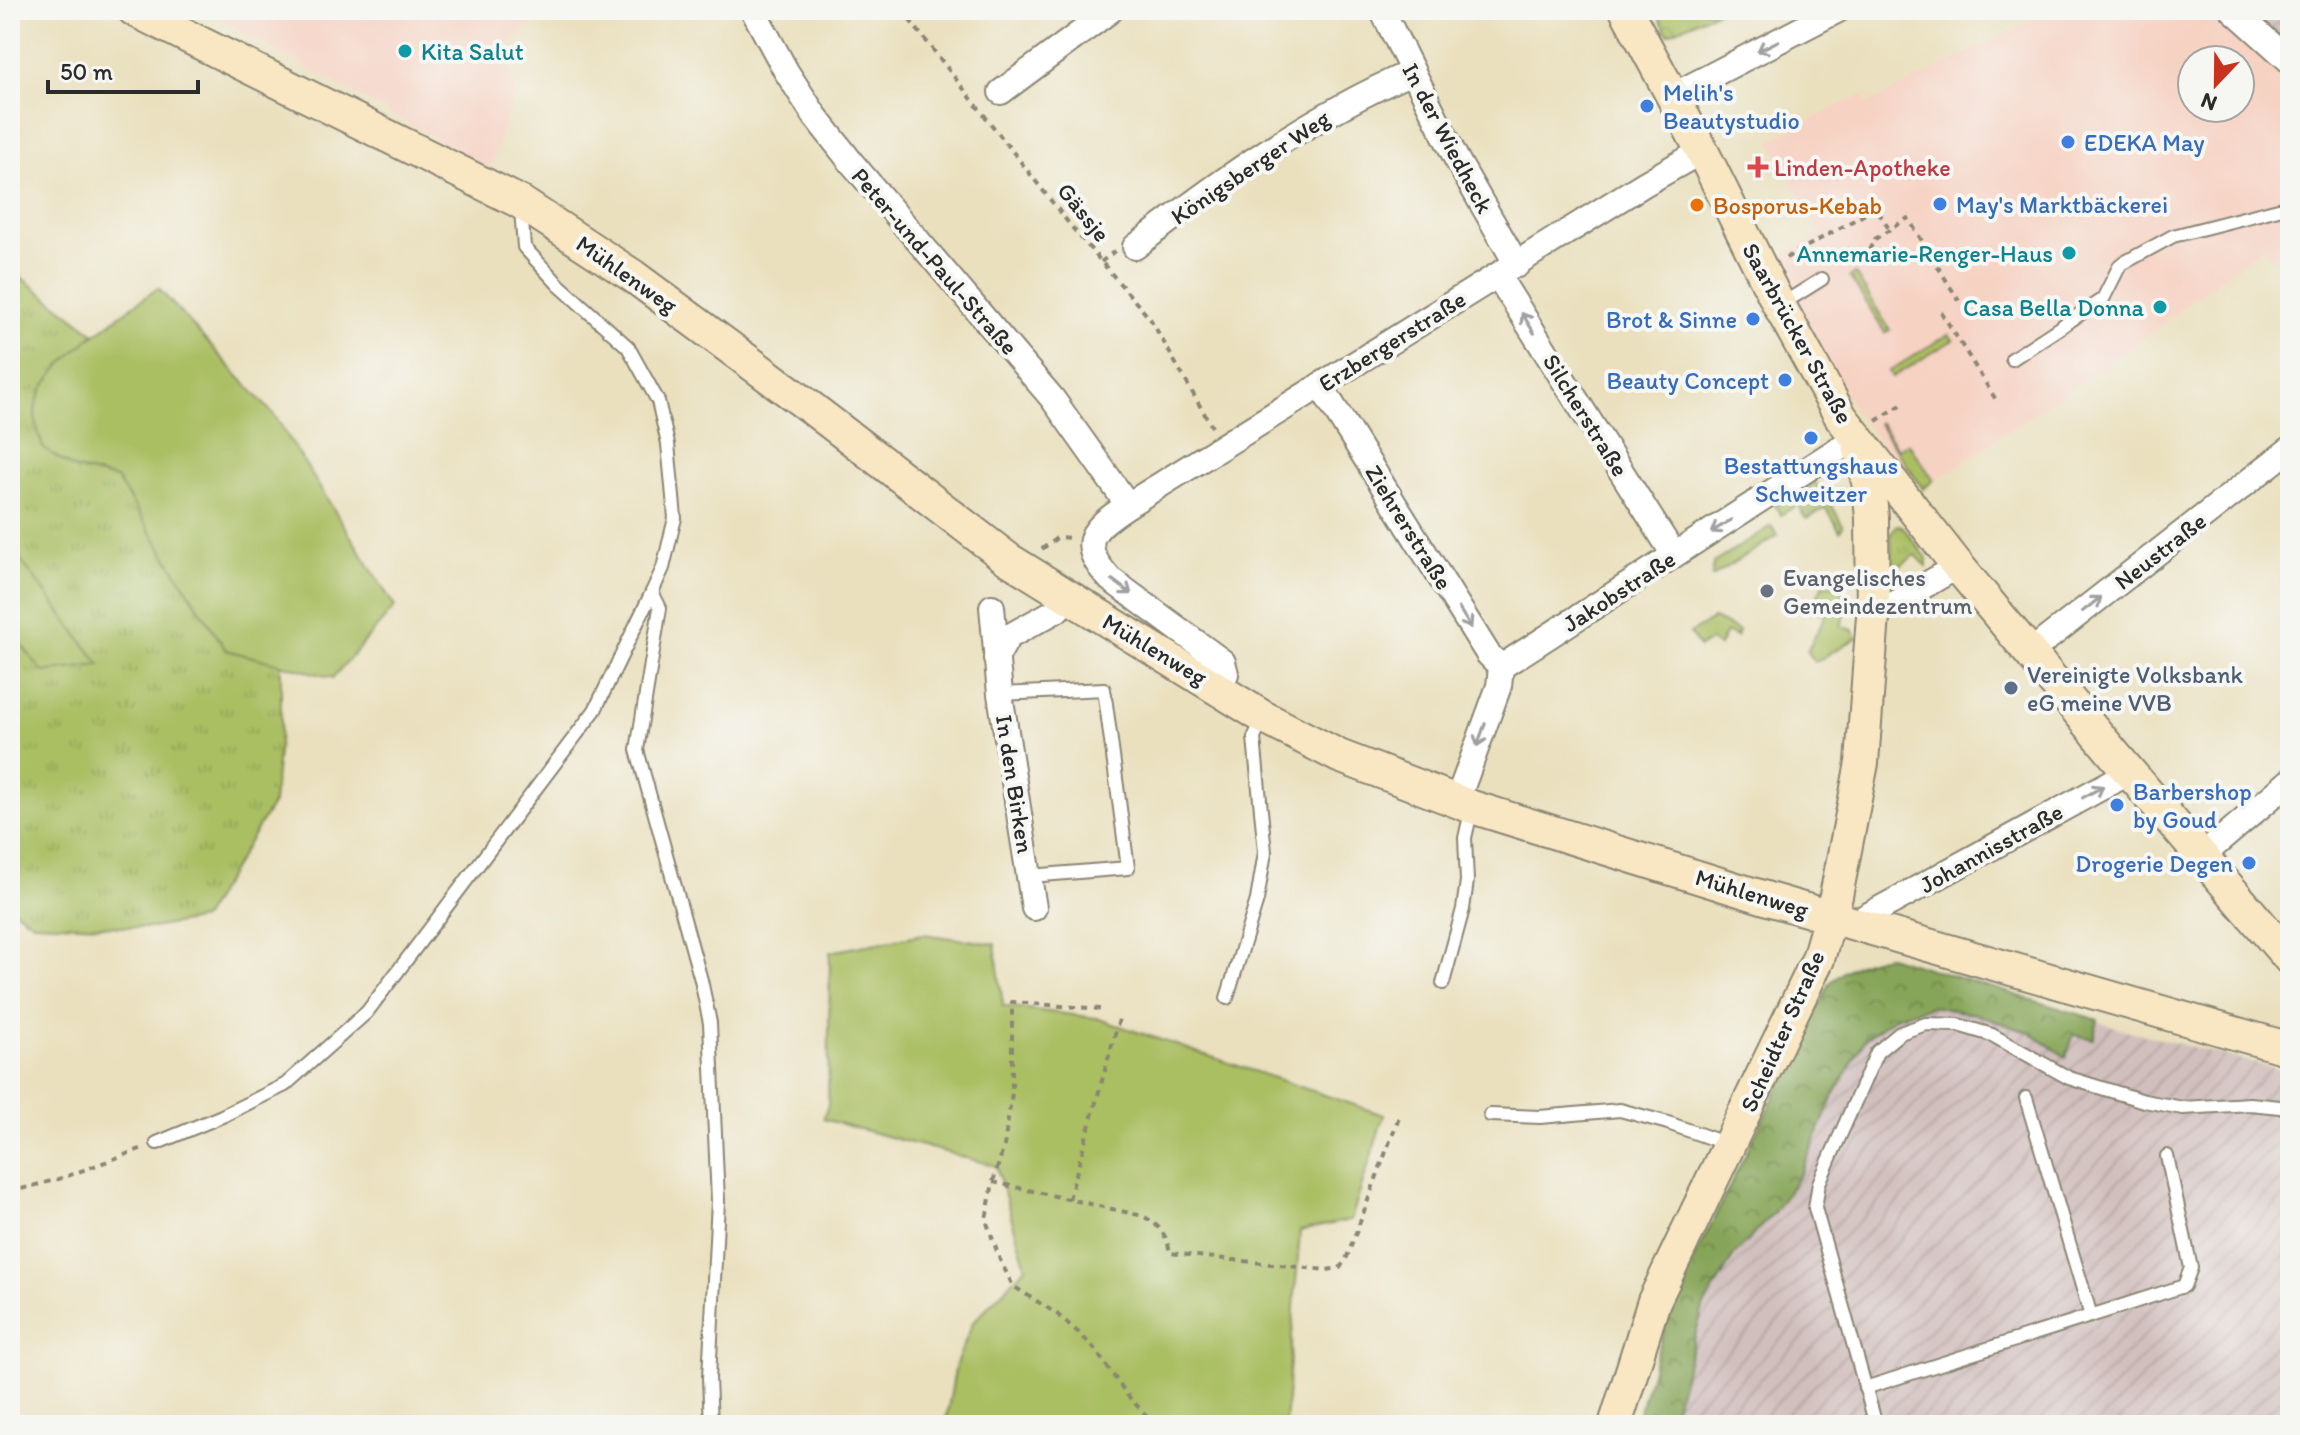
<svg xmlns="http://www.w3.org/2000/svg" width="2300" height="1435" font-family="Itim,sans-serif">
<style>
.built{fill:#f6d2c3;fill-rule:evenodd}
.industrial{fill:url(#industrial-furrows)}
.grass{fill:url(#grass-tufts);stroke:#6a7446;stroke-width:2}
.forest{fill:url(#forest-crowns);stroke:#596842;stroke-width:2}
.park{fill:url(#park-crowns);stroke:#6a7446;stroke-width:2}
.garden{fill:#aabe62;stroke:#6a7446;stroke-width:2}
.lines{fill:none;stroke-linecap:round;stroke-linejoin:round}
.lane-casing{stroke:#8a8674;stroke-width:16}
.street-casing{stroke:#8a8674;stroke-width:28}
.secondary-casing{stroke:#8a8674;stroke-width:36}
.path{stroke:#8a8674;stroke-width:4;stroke-dasharray:6 6;stroke-linecap:butt}
.lane{stroke:#fff;stroke-width:12}
.street{stroke:#fff;stroke-width:24}
.secondary{stroke:#f9e7c3;stroke-width:32}
.oneway{stroke:#a0a0a0}
.culture-dot{fill:#0f9aa8;stroke:#f6f6f2;stroke-width:3}
.shop-dot{fill:#3f7fe0;stroke:#f6f6f2;stroke-width:3}
.health-dot{fill:#e0444e;stroke:#f6f6f2;stroke-width:3}
.food-dot{fill:#e8710a;stroke:#f6f6f2;stroke-width:3}
.worship-dot{fill:#6b7280;stroke:#f6f6f2;stroke-width:3}
.service-dot{fill:#5c6f8a;stroke:#f6f6f2;stroke-width:3}
.labels{text-anchor:middle;dominant-baseline:central;stroke-width:8;stroke-linejoin:round;paint-order:stroke}
.culture-label{font-size:24px;fill:#0d838f;stroke:#f6f6f2;text-anchor:end}
.shop-label{font-size:24px;fill:#366cbe;stroke:#f6f6f2;text-anchor:start}
.street-label{font-size:24px;fill:#2b2b2b;stroke:#f6f6f2}
.health-label{font-size:24px;fill:#be3a42;stroke:#f6f6f2;text-anchor:start}
.food-label{font-size:24px;fill:#c56008;stroke:#f6f6f2;text-anchor:start}
.worship-label{font-size:24px;fill:#5b616d;stroke:#f6f6f2;text-anchor:start}
.service-label{font-size:24px;fill:#4e5e75;stroke:#f6f6f2;text-anchor:start}
</style>
<defs>
<pattern id="industrial-furrows" width="10" height="10" patternUnits="userSpaceOnUse" patternTransform="scale(2)"><rect width="10" height="10" fill="#d1bfbd"/><path d="M-1 1l2-2M0 10L10 0M9 11l2-2" fill="none" stroke="#b4a4a3"/></pattern>
<pattern id="grass-tufts" width="24" height="20" patternUnits="userSpaceOnUse" patternTransform="scale(2)"><rect width="24" height="20" fill="#aabe62"/><path d="M3 7l-1-3M5 7V3M7 7l1-3M15 17l-1-3M17 17v-4M19 17l1-3" fill="none" stroke="#92a355"/></pattern>
<pattern id="forest-crowns" width="20" height="18" patternUnits="userSpaceOnUse" patternTransform="scale(2)"><rect width="20" height="18" fill="#87a558"/><path d="M2 6a3 3 0 1 1 6 0M12 15a3 3 0 1 1 6 0" fill="none" stroke="#6f8749"/></pattern>
<pattern id="park-crowns" width="20" height="18" patternUnits="userSpaceOnUse" patternTransform="scale(2)"><rect width="20" height="18" fill="#aabe62"/><path d="M2 6a3 3 0 1 1 6 0M12 15a3 3 0 1 1 6 0" fill="none" stroke="#92a355"/></pattern>
</defs>
<rect width="100%" height="100%" fill="#f6f6f2"/>
<filter id="ink" filterUnits="userSpaceOnUse"><feTurbulence type="fractalNoise" baseFrequency=".0125" numOctaves="2"/><feDisplacementMap in="SourceGraphic" scale="16" xChannelSelector="R" yChannelSelector="G"/><feConvolveMatrix kernelMatrix="1 2 1 2 8 2 1 2 1" color-interpolation-filters="sRGB"/></filter>
<filter id="wash" filterUnits="userSpaceOnUse"><feTurbulence type="fractalNoise" baseFrequency=".006" numOctaves="4" result="noise"/><feDisplacementMap in="SourceGraphic" scale="32" xChannelSelector="R" yChannelSelector="G"/><feGaussianBlur stdDeviation="1.8" result="paint"/><feColorMatrix in="noise" values="0 0 0 0 0 0 0 0 0 0 0 0 0 0 0 0 0 1.4 0 .05"/><feComposite in="paint" operator="in"/></filter>
<g filter="url(#wash)">
<rect width="100%" height="100%" fill="#eae0be"/>
<!-- built -->
<g class="built">
<polygon points="203,10 546,10 502,50 515,90 490,169"/>
<path d="M2051,10h161l78,69v198l-2,1 -24,-32 -141,107 -200,136 -66,-73 -85,-156 49,-26 -51,-94 92,-46 6,10zM2192,60h48v48h-48z"/>
</g>
<!-- industrial -->
<g class="industrial">
<polygon points="2233,10 2290,10 2290,61"/>
<polygon points="1888,956 2129,1031 2290,1072 2290,1425 1635,1425 1673,1301 1830,983 1844,970 1858,963"/>
</g>
<!-- grass -->
<g class="grass">
<polygon points="10,269 94,333 42,389 73,468 117,479 226,650 281,664 281,721 273,803 202,919 152,928 33,923 10,907"/>
<polygon points="1855,274 1890,330 1885,333 1850,277"/>
<polygon points="1949,334 1953,340 1892,377 1889,371"/>
<polygon points="1878,423 1880,423 1898,449 1908,443 1934,480 1923,489"/>
<polygon points="1814,481 1821,490 1781,515 1775,506"/>
<polygon points="1825,493 1843,526 1840,531 1826,508 1806,519 1799,508"/>
<polygon points="1897,525 1902,526 1927,558 1927,567 1916,555 1892,571 1891,533"/>
<polygon points="1772,526 1778,535 1712,577 1713,563"/>
<polygon points="1842,570 1847,577 1841,592 1848,605 1841,626 1853,630 1857,638 1815,662 1807,651 1826,615 1811,608 1823,585 1835,585"/>
</g>
<!-- forest -->
<path class="forest" d="M1888,956l210,64 -5,19 -19,-5 -8,23 -36,-24 -55,-19 -44,-8 -34,10 -32,23 -33,60 -30,72 -28,41 -40,43 -31,53 -33,117h-35l38,-124 157,-318c17,-16 35,-24 58,-27z"/>
<!-- park -->
<polygon class="park" points="1655,10 1720,10 1668,34"/>
<!-- garden -->
<g class="garden">
<path d="M158,288l117,128 120,191 -62,71 -107,-28 -109,-171 -44,-11 -30,-20c-3,-11 -9,-26 -8,-37 3,-43 90,-99 123,-123z"/>
<polygon points="10,546 100,665 43,672 10,630"/>
<polygon points="1713,619 1739,631 1736,637 1726,632 1719,646 1710,641 1699,647 1690,633"/>
<polygon points="923,934 995,944 1003,1006 1096,1018 1384,1115 1351,1220 1300,1231 1285,1425 945,1425 956,1364 973,1322 1026,1267 996,1166 823,1119 828,1105 830,952"/>
</g>
</g>
<g filter="url(#ink)">
<g class="lines">
<!-- lane casing -->
<g class="lane-casing">
<g id="lane">
<polyline points="521,209 524,247 559,285 628,347 658,401 668,444 675,518 663,568 652,592 660,608 637,750 701,980 710,1023 718,1201 709,1378 711,1425"/>
<polyline points="1782,304 1822,279"/>
<polyline points="2012,359 2103,299 2120,265 2173,236 2290,206"/>
<polyline points="1000,694 1104,689 1128,868 1030,876"/>
<polyline points="1443,983 1463,909 1467,881 1465,838 1472,807"/>
<polyline points="1227,998 1257,900 1265,852 1254,738 1262,720"/>
<polyline points="2026,1098 2091,1316"/>
<polyline points="1490,1115 1540,1117 1620,1110 1668,1123 1727,1144"/>
<polyline points="157,1143 222,1116 285,1085 367,1012 595,710 652,592"/>
<polyline points="1865,1388 2184,1286 2191,1268 2167,1156"/>
<polyline points="1876,1425 1815,1208 1819,1183 1877,1052 1900,1033 1926,1024 1958,1025 1992,1035 2069,1078 2144,1101 2183,1108 2250,1104 2280,1107 2290,1111"/>
</g>
</g>
<!-- street casing -->
<g class="street-casing">
<g id="street">
<polyline points="753,10 786,71 815,116 851,162 1052,398 1128,505"/>
<polyline points="1382,10 1457,160 1517,265"/>
<polyline points="2233,10 2290,61"/>
<polyline points="1001,92 1111,10"/>
<polyline points="1672,96 1838,10"/>
<path d="M1135,247c87,-68 176,-131 277,-175"/>
<polyline points="1498,276 1674,555"/>
<polyline points="1320,385 1488,654 1501,667"/>
<polyline points="992,607 1000,694 1034,908"/>
<polyline points="1873,616 1958,566"/>
<polyline points="2030,652 2290,449"/>
<polyline points="996,658 1008,637 1057,610 1068,598"/>
<path d="M1218,687l8,-13 -3,-12 -113,-83c-34,-37 -18,-50 18,-74l516,-321 58,-33"/>
<polyline points="1457,801 1499,686 1501,667 1857,437"/>
<polyline points="2202,856 2290,781"/>
<polyline points="1852,924 2119,778 2129,771"/>
</g>
</g>
<!-- secondary casing -->
<g class="secondary-casing">
<g id="secondary">
<polyline points="134,10 520,202 633,276 814,410 1008,559 1263,717 1339,756 1472,807 1775,901 2290,1049"/>
<polyline points="1626,10 1702,151 1779,305 1841,417 1958,566 2113,753 2290,959"/>
<polyline points="1615,1425 1654,1301 1818,959 1836,896 1862,763 1873,616 1872,518 1869,486 1859,446"/>
</g>
</g>
<!-- path -->
<g class="path">
<polyline points="902,10 1070,225 1151,320 1212,427"/>
<polyline points="1869,250 1875,239 1908,218 1959,301"/>
<polyline points="1786,258 1876,208 1889,229"/>
<polyline points="1101,262 1116,250"/>
<polyline points="1941,312 1998,403"/>
<polyline points="10,411 18,404"/>
<polyline points="1876,421 1901,405"/>
<polyline points="1042,549 1058,537 1073,538"/>
<polyline points="1100,1009 1012,1002 1012,1093 1004,1146 993,1182 986,1220 1000,1260 1013,1286 1057,1314 1079,1333 1093,1347 1128,1396 1155,1425"/>
<path d="M993,1182l150,34c16,9 24,18 27,37l156,17 14,-2 7,-11 53,-143"/>
<polyline points="10,1192 62,1178 143,1148"/>
<polyline points="1069,1199 1120,1016"/>
</g>
<!-- lane -->
<use href="#lane" class="lane"/>
<!-- street -->
<use href="#street" class="street"/>
<!-- secondary -->
<use href="#secondary" class="secondary"/>
</g>
<!-- one-way arrows -->
<defs><path id="oneway-shaft" d="M-6 0H5M1.5-3L5.5 0L1.5 3" fill="none" stroke-width="1.6" stroke-linecap="round" stroke-linejoin="round" transform="scale(2)"/></defs>
<g class="oneway">
<use href="#oneway-shaft" transform="translate(1768 46) rotate(153)"/>
<use href="#oneway-shaft" transform="translate(1528 323) rotate(-122)"/>
<use href="#oneway-shaft" transform="translate(1721 526) rotate(148)"/>
<use href="#oneway-shaft" transform="translate(1122 587) rotate(37)"/>
<use href="#oneway-shaft" transform="translate(2092 604) rotate(-38)"/>
<use href="#oneway-shaft" transform="translate(1465 618) rotate(58)"/>
<use href="#oneway-shaft" transform="translate(1481 735) rotate(110)"/>
<use href="#oneway-shaft" transform="translate(2093 792) rotate(-29)"/>
</g>
</g>
<!-- markers -->
<g class="culture-dot">
<circle cx="405" cy="51" r="8"/>
<circle cx="2069" cy="253" r="8"/>
<circle cx="2160" cy="307" r="8"/>
</g>
<g class="shop-dot">
<circle cx="1647" cy="106" r="8"/>
<circle cx="2068" cy="142" r="8"/>
<circle cx="1940" cy="204" r="8"/>
<circle cx="1753" cy="319" r="8"/>
<circle cx="1785" cy="380" r="8"/>
<circle cx="1811" cy="438" r="8"/>
<circle cx="2117" cy="805" r="8"/>
<circle cx="2249" cy="863" r="8"/>
</g>
<path class="health-dot" d="M1754 155h8v8h8v8h-8v8h-8v-8h-8v-8h8z"/>
<circle class="food-dot" cx="1697" cy="205" r="8"/>
<circle class="worship-dot" cx="1767" cy="591" r="8"/>
<circle class="service-dot" cx="2011" cy="688" r="8"/>
<g class="labels">
<!-- culture labels -->
<g class="culture-label">
<text x="421" y="51" text-anchor="start">Kita Salut</text>
<text x="2053" y="253">Annemarie-Renger-Haus</text>
<text x="2144" y="307">Casa Bella Donna</text>
</g>
<!-- shop labels -->
<g class="shop-label">
<text x="1663" y="92">Melih's<tspan x="1663" dy="28">Beautystudio</tspan></text>
<text x="2084" y="142">EDEKA May</text>
<text x="1956" y="204">May's Marktbäckerei</text>
<text x="1737" y="319" text-anchor="end">Brot &amp; Sinne</text>
<text x="1769" y="380" text-anchor="end">Beauty Concept</text>
<text x="1811" y="465" text-anchor="middle">Bestattungshaus<tspan x="1811" dy="28">Schweitzer</tspan></text>
<text x="2133" y="791">Barbershop<tspan x="2133" dy="28">by Goud</tspan></text>
<text x="2233" y="863" text-anchor="end">Drogerie Degen</text>
</g>
<!-- street labels -->
<g class="street-label">
<text transform="translate(1448 138) rotate(62)">In der Wiedheck</text>
<text transform="translate(1250 167) rotate(-34)">Königsberger Weg</text>
<text transform="translate(1084 212) rotate(51)">Gässje</text>
<text transform="translate(935 261) rotate(49)">Peter-und-Paul-Straße</text>
<text transform="translate(627 274) rotate(35)">Mühlenweg</text>
<text transform="translate(1798 333) rotate(61)">Saarbrücker Straße</text>
<text transform="translate(1392 341) rotate(-32)">Erzbergerstraße</text>
<text transform="translate(1586 415) rotate(58)">Silcherstraße</text>
<text transform="translate(1409 527) rotate(58)">Ziehrerstraße</text>
<text transform="translate(2160 551) rotate(-38)">Neustraße</text>
<text transform="translate(1619 591) rotate(-33)">Jakobstraße</text>
<text transform="translate(1155 649) rotate(31)">Mühlenweg</text>
<text transform="translate(1015 784) rotate(81)">In den Birken</text>
<text transform="translate(1991 848) rotate(-29)">Johannisstraße</text>
<text transform="translate(1752 893) rotate(17)">Mühlenweg</text>
<text transform="translate(1782 1031) rotate(-66)">Scheidter Straße</text>
</g>
<!-- health labels -->
<g class="health-label">
<text x="1774" y="167">Linden-Apotheke</text>
</g>
<!-- food labels -->
<g class="food-label">
<text x="1713" y="205">Bosporus-Kebab</text>
</g>
<!-- worship labels -->
<g class="worship-label">
<text x="1783" y="577">Evangelisches<tspan x="1783" dy="28">Gemeindezentrum</tspan></text>
</g>
<!-- service labels -->
<g class="service-label">
<text x="2027" y="674">Vereinigte Volksbank<tspan x="2027" dy="28">eG meine VVB</tspan></text>
</g>
</g>
<!-- margin -->
<rect width="2300" height="1435" fill="none" stroke="#f6f6f2" stroke-width="40"/>
<!-- north arrow -->
<g transform="translate(2216 84) rotate(202)"><circle r="38" fill="#f6f6f2" stroke="#a5a5a2" stroke-width="2"/>
<path d="M0-6L14 30L0 20L-14 30Z" fill="#c8321e"/>
<text y="-12" font-size="22" font-weight="bold" text-anchor="middle" fill="#2b2b2b">N</text>
</g>
<!-- scale -->
<path d="M48 80v12h150v-12" fill="none" stroke="#2b2b2b" stroke-width="4"/>
<text x="60" y="80" font-size="24" fill="#2b2b2b" stroke="#f6f6f2" stroke-width="6" paint-order="stroke">50 m</text>
</svg>
